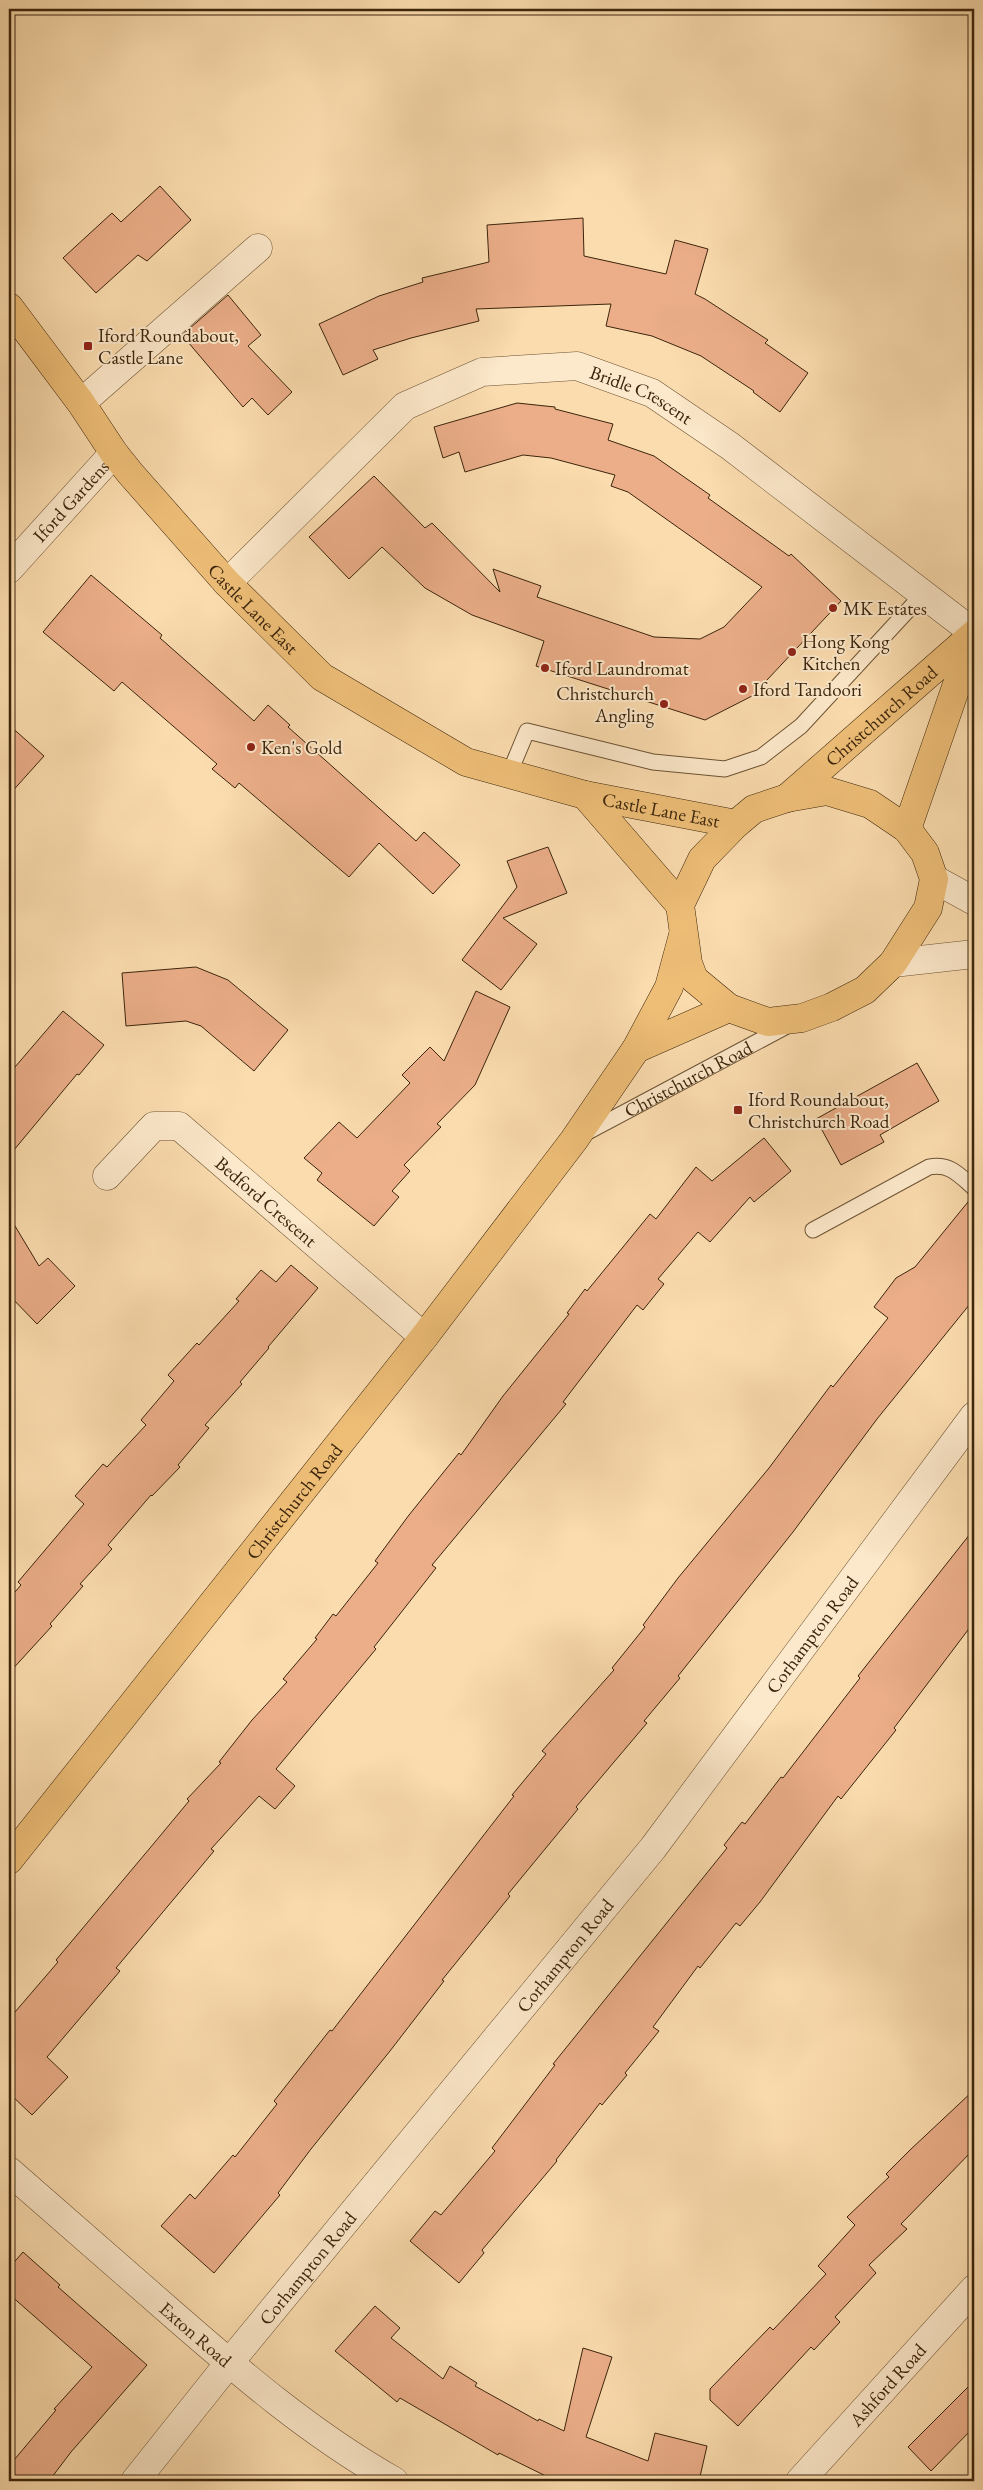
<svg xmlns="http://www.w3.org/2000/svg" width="983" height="2490" font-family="'EB Garamond',serif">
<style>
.building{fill:#ebae89;stroke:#3c250c}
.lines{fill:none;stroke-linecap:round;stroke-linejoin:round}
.service-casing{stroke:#6c5334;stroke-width:17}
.minor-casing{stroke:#6c5334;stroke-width:29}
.tertiary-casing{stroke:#6c5334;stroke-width:29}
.primary-casing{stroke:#3c250c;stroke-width:29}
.service{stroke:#fce8ca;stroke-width:15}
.minor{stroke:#fce8ca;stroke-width:28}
.tertiary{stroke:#fce8ca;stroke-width:28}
.primary{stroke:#eebe77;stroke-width:28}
.poi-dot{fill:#8f2418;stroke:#fce8ca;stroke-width:2}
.labels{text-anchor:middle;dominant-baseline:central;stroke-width:4;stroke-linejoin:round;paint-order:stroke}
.poi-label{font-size:19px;fill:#3c250c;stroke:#fce8ca;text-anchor:start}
.street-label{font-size:19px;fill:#3c250c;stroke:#fce8ca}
</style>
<rect width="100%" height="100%" fill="#fbdcae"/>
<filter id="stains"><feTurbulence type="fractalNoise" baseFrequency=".004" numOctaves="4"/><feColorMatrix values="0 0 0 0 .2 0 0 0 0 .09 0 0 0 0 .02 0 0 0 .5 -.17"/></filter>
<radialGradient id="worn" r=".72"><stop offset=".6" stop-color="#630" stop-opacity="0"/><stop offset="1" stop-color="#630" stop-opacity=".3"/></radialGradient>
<!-- building -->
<g class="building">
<polygon points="160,186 191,220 147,261 138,255 96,293 63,258 112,213 121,222"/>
<polygon points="583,218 584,256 666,274 675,240 708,249 695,294 705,299 768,340 765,343 808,373 780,412 753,392 754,391 701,356 652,336 606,326 611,304 476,309 479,321 411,338 373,350 378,359 343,375 319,324 379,296 423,282 422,278 489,262 487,225"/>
<polygon points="228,295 261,335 248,346 292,392 268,415 252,398 243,407 182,335"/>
<polygon points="517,403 555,407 555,409 613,424 608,440 654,456 710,495 708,498 789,556 791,554 841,601 752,696 705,720 536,666 544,641 472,615 425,588 382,547 349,579 309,537 374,476 425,528 432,523 500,592 493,569 541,586 537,597 654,637 700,639 724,627 762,587 628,492 611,486 615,475 551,458 523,455 465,472 459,452 443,458 434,427"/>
<polygon points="91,575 162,635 160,638 254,721 268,705 290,725 288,727 416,841 424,832 460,865 433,894 379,843 349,877 239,783 235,788 212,769 217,764 122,682 114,691 43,632"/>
<polygon points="9,725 44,756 9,795"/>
<polygon points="548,847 567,893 503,918 537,944 501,990 462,960 517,887 507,861"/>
<polygon points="196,967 228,980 288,1030 254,1071 201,1026 186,1021 126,1026 122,973"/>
<polygon points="476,991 510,1007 475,1085 437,1124 441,1127 404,1165 410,1171 392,1191 399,1197 374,1226 317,1180 322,1173 304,1158 339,1122 357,1138 410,1083 402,1075 430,1047 444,1061"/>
<polygon points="63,1011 104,1045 79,1075 77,1074 9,1156 9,1074"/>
<polygon points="917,1063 939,1101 880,1135 884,1142 841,1165 816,1119"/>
<polygon points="764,1138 791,1171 754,1202 750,1197 710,1242 698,1232 658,1279 664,1284 643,1310 637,1305 563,1402 566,1404 432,1565 436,1568 374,1647 376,1649 276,1769 295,1786 275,1809 259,1796 211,1849 214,1851 116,1968 120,1971 47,2057 68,2077 32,2115 9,2093 9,2019 58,1962 56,1960 155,1842 189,1801 187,1799 221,1763 219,1762 252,1720 287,1682 283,1679 317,1639 315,1638 333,1614 336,1616 378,1563 375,1561 409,1515 459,1453 461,1455 503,1396 569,1314 567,1313 585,1289 587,1291 650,1214 656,1219 696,1167 712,1181"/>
<polygon points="972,1197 974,1197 974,1299 877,1419 793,1532 678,1676 680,1678 644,1721 647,1723 576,1807 578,1809 508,1894 510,1896 442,1980 444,1981 390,2051 311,2149 278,2193 280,2195 214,2273 161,2226 190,2194 195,2199 233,2155 235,2157 277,2104 274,2101 330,2030 332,2031 514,1796 512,1795 546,1754 542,1751 614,1670 612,1668 645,1627 643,1625 678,1578 769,1468 831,1385 833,1387 888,1318 874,1307 896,1278 915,1267"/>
<polygon points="9,1216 39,1266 48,1258 75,1286 37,1324 9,1295"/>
<polygon points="291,1265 318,1288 268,1347 269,1348 240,1382 242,1384 205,1425 209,1428 178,1465 180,1467 152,1496 151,1495 108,1545 112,1549 80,1584 83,1586 50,1624 52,1626 9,1673 9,1599 21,1585 18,1582 84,1504 75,1496 103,1464 107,1467 146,1425 141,1420 174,1381 168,1375 197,1343 199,1345 239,1301 236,1299 261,1270 276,1282"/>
<polygon points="974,1529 974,1622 894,1728 896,1730 841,1799 838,1796 760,1902 740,1926 736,1923 700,1968 698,1966 653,2027 659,2031 625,2073 627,2075 602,2105 600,2103 556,2160 557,2161 482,2250 484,2253 459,2283 410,2241 435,2211 441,2215 495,2151 492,2148 555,2065 553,2064 727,1848 724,1845 742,1822 745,1824 781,1777 783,1778 860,1678 858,1676"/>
<polygon points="974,2090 974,2149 901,2224 907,2229 869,2265 876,2273 835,2317 840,2322 814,2350 811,2347 738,2426 710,2400 710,2389 770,2327 773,2330 826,2274 818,2266 855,2225 847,2217 889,2177 886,2174 910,2150"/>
<polygon points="23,2252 60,2285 58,2287 147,2365 71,2452 49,2481 9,2481 9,2466 56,2410 54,2409 92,2367 9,2294 9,2268"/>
<polygon points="375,2306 400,2328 391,2338 443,2379 450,2366 477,2383 475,2386 538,2421 539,2419 564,2431 583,2348 612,2357 586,2437 648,2461 655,2433 707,2446 699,2481 556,2481 499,2453 498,2455 400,2398 397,2402 335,2351"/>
<polygon points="974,2381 974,2427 931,2471 908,2447"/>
</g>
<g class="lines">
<!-- service casing -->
<g class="service-casing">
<g id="service">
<polyline points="509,774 527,731 653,762 725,769 761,757 801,726 923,594"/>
<path id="s1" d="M582,1135l205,-109"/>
<path d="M813,1230l116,-63c21,-4 30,8 45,21"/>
</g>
</g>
<!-- minor casing -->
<g class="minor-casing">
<g id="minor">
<polyline points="81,403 258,248"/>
<path id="s2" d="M9,569l105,-116"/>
<path id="s3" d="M227,583l178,-177 77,-34 95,-6 75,27 78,53 244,187"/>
<path id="s4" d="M107,1176l47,-50h25l245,211"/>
<path id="s5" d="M9,2171c53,47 106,93 159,139 72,63 143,124 226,171"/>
<path id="s6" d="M135,2481l94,-118 424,-515 321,-432"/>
<path id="s7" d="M800,2481l174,-192"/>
</g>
</g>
<!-- tertiary casing -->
<g class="tertiary-casing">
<g id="tertiary">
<polyline points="934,879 974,901"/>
<polyline points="893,963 974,954"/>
</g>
</g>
<!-- primary casing -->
<g class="primary-casing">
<g id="primary">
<path id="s8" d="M9,307l72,96 33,50 16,20 97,110 95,94 144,85 119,33 151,29"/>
<polygon points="827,791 870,804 907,829 925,853 934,879 928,908 893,963 865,990 832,1007 802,1018 768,1022 729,1008 694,979 688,963 680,905 702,859 736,824 754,809 787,798"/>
<polyline points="585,795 680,905"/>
<path id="s9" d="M787,798l187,-164"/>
<polyline points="907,829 974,635"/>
<polyline points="636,1049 729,1008"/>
<path id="s10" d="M9,1860l415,-523 150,-197 62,-91 33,-62 14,-52"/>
</g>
</g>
<!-- service -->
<use href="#service" class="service"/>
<!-- minor -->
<use href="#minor" class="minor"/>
<!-- tertiary -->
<use href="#tertiary" class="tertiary"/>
<!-- primary -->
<use href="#primary" class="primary"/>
</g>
<!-- markers -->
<g class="poi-dot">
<rect x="83" y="341" width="10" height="10" rx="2.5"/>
<circle cx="833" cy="608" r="5"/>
<circle cx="792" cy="652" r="5"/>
<circle cx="545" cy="668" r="5"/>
<circle cx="743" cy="689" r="5"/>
<circle cx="664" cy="704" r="5"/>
<circle cx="251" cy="747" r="5"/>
<rect x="733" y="1105" width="10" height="10" rx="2.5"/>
</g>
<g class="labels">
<!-- poi labels -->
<g class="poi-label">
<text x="98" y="335">Iford Roundabout,<tspan x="98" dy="22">Castle Lane</tspan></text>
<text x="843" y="608">MK Estates</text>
<text x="802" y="641">Hong Kong<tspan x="802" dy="22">Kitchen</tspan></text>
<text x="555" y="668">Iford Laundromat</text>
<text x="753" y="689">Iford Tandoori</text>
<text x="654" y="693" text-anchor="end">Christchurch<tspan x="654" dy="22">Angling</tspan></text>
<text x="261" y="747">Ken's Gold</text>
<text x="748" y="1099">Iford Roundabout,<tspan x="748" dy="22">Christchurch Road</tspan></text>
</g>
<!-- street labels -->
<g class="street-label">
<text stroke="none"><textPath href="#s3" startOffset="501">Bridle Crescent</textPath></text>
<text stroke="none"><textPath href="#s2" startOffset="92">Iford Gardens</textPath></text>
<text stroke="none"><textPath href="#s8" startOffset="389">Castle Lane East</textPath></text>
<text stroke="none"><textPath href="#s9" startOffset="125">Christchurch Road</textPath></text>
<text stroke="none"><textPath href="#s8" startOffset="854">Castle Lane East</textPath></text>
<text stroke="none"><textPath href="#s1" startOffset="120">Christchurch Road</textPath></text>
<text stroke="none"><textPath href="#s4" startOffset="209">Bedford Crescent</textPath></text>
<text stroke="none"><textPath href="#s10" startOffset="458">Christchurch Road</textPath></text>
<text stroke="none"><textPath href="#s6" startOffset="1084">Corhampton Road</textPath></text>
<text stroke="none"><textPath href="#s6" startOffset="679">Corhampton Road</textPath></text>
<text stroke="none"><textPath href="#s6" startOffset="274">Corhampton Road</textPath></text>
<text stroke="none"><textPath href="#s5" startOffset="248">Exton Road</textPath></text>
<text stroke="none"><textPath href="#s7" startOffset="130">Ashford Road</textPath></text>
</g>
</g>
<!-- margin -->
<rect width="983" height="2490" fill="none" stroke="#fbdcae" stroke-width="30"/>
<rect x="10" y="10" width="963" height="2470" fill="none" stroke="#3c250c" stroke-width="2.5"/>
<rect x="15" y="15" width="953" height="2460" fill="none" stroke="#3c250c"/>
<rect width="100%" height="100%" filter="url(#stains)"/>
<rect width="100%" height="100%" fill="url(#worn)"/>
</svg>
